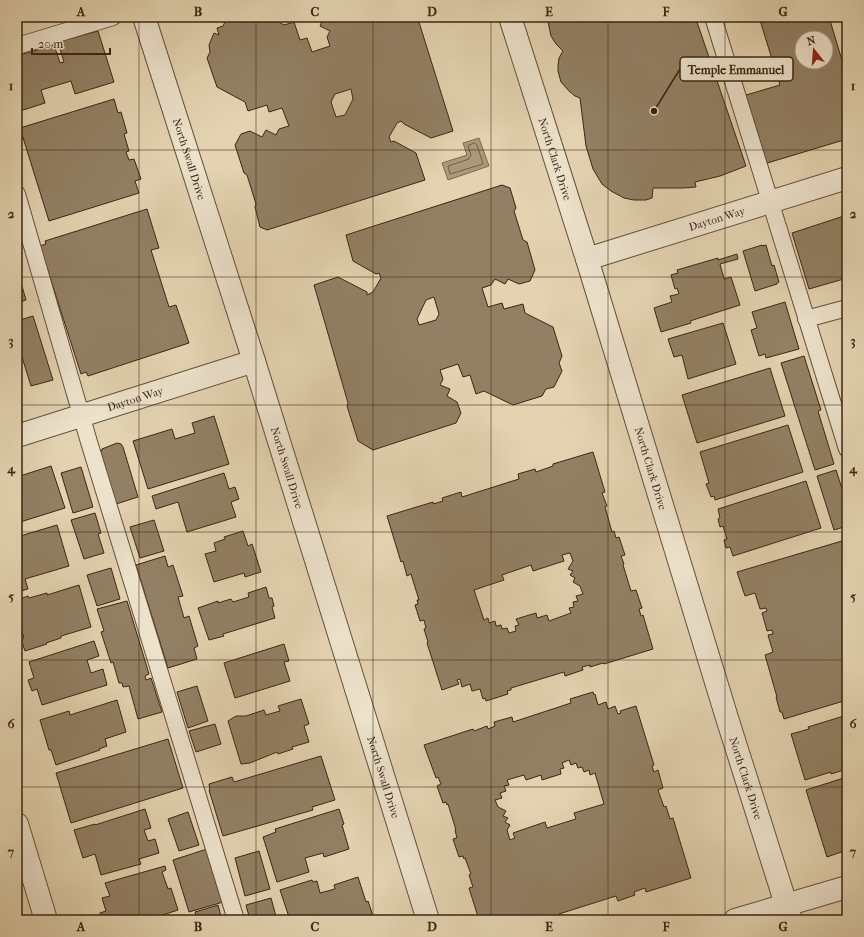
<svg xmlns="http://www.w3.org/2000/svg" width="864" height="937" font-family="'IM FELL French Canon',serif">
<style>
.water{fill:#aa987a;stroke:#7d6a50}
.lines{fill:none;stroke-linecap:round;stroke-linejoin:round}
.shore{stroke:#725f46;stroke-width:1}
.building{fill:#928064;stroke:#3a2611;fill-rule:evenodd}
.lane-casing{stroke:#645139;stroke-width:18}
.street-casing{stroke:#645139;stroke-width:24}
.lane{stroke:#ede2cc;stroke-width:16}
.street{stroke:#ede2cc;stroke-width:22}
.grid{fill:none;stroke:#3a2611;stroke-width:1;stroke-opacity:0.55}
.labels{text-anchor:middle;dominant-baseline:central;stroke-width:3;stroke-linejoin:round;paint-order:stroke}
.street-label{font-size:11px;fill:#3a2611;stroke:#ede2cc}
.leader{fill:none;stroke:#3a2611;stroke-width:1.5}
.callout-dot{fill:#3a2611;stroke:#ede2cc;stroke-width:1.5}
.callout{fill:#ede2cc;stroke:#3a2611;stroke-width:1.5}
.callout-label{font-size:12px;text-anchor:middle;font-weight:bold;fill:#3a2611}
.neatline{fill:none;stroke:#3a2611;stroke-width:1.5}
.grid-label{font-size:13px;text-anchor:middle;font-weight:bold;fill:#3a2611}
</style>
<rect width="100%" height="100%" fill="#e3d3b0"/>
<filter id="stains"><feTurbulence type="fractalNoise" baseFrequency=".005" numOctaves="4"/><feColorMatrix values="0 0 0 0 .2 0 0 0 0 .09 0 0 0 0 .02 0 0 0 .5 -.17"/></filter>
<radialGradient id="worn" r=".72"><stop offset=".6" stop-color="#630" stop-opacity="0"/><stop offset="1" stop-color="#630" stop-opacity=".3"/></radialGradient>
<!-- water -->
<polygon class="water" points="479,138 489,166 448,180 442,163 467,155 463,143"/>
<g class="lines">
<!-- shore -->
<polygon class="shore" points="475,143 477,145 483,164 450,174 448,166 469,159 471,155 468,146"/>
</g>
<!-- building -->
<g class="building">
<polygon points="17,17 31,17 17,21"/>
<path d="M235,17h35l14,8 10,-3 6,18 7,-2 5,14 18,-6 -3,-9 3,-6 -10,-5 3,-7 -4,-2h100l-1,2 35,112 -22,7 -27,-14 -3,-3 -4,2 -8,14 2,5 3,-1 22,12 9,27 -158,50 -7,-3 -5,-20 1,-3 -9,-29 -3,-2 -9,-28 6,-11 9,-3 12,6 4,-7 10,5 3,-6 10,-3 -7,-18 -13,4 -2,-7 -19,6 -3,-9 -28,-15 -10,-29 3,-6 -1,-7 5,-12 5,2 -2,-7 6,-2 3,-6zM351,89l2,10 -8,16 -9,2 -5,-15 4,-8z"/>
<polygon points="547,17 700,17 696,19 746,166 720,176 695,182 696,187 684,188 653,188 652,198 646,200 634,200 624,198 611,191 602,184 593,169 586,146 580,98 575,96 569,91 561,82 558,71 558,66 559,58 563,51 556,44 551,36"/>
<polygon points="734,17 745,17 735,20"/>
<path d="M759,17h70l18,60v62l-83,25 -21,-68 37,-11zM802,38h24v24h-24z"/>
<polygon points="98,31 114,82 75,94 71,81 41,90 45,103 17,112 17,56 54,45 60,63 64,62 58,42"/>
<polygon points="114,99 118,113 121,112 127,133 124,134 129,151 126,152 129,160 134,159 141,179 135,181 139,193 49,221 20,128"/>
<path d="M502,185l8,3 6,20 -2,3 9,29 4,2 8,28 -5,11 -11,3 -11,-5 -3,5 -10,-5 -4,6 -9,3 6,19 14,-4 2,6 19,-5 2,9 28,14 9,29 -3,7 3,8 -8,16 -8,2 -4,7 -29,9 -29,-14 -8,3 -6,-19 -7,2 -5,-13 -18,6 3,9 -3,6 10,4 -3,7 10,6 4,11 -5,10 -83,27 -15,-9 -11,-35 1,-3 -34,-118 24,-8 29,15v3l6,-3 8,-14 -2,-5 -3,1 -23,-13 -7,-26zM434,297l5,17 -3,6 -17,5 -2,-6 9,-19z"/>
<polygon points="147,209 159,248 151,250 169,307 176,305 189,343 88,376 86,372 81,374 40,246 46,244 45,241"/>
<polygon points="847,215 847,278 809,289 792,233"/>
<polygon points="762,245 762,246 766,245 772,266 774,265 779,282 777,283 777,284 755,291 743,251"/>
<polygon points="737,254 738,259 720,264 724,279 731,277 740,305 690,321 691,323 661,332 654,308 672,302 670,296 679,294 677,288 675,289 671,275 678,273 677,270 718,258 718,260"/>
<polygon points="17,269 26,300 17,303"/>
<polygon points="785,302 799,349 766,358 765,354 759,356 751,330 757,328 752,312"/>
<polygon points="33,316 53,380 31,386 22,357 21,358 17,346 17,321"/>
<polygon points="723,323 736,364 688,379 682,355 674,357 668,339"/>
<polygon points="804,356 821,410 818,411 834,464 815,470 781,363"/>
<polygon points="770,368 785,416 697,443 682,395"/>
<polygon points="17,378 21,390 17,392"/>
<polygon points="214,416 229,464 148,489 133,441 172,429 175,439 195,433 192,423"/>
<polygon points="788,425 803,472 715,500 714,496 711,497 706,484 709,483 700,452"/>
<polygon points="117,443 121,444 123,447 138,497 116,504 100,453 102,449"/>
<path d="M593,452l12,40 -3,1 5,13 -2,1 7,25 2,-1 2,7 3,-1 6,18 -4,1 3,8 -1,1 8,26 5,-1 6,18 -3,1 2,7 2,-1 10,34 -49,15 -1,-1 -13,4v-2l-8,2 1,3 -18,6 -1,-4 -53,16v2l-4,1 1,3 -22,7 -1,-3 -2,1 -3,-10 -8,2 -2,-7 -8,3 -2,-8 -3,1 2,4 -17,6 -15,-47 1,-1 -4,-13 2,-1 -2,-8 -4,1 -5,-16 3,-1 -1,-4h2l-8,-26 -4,2 -4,-15 -2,1 -14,-46 46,-14v2l10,-3 -1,-3 19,-6 1,5 57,-18 -1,-5 17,-5 1,3 17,-6v-2zM570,553l3,8 -5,8 5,2 -3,4 5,3 -2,4 7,4 3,8 -7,2 2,5 -5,1 1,5 -5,1 2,5 -22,8 -2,-6 -10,3 -1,-5 -20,6 3,6 -4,1 1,5 -7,2 -2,-5 -5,1 -1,-4 -5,1 -1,-5 -6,2 -1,-5 -4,2 -10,-30 30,-10 -2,-5 29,-10 2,6 31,-10 -2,-6z"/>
<polygon points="51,466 65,508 17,523 17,477"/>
<polygon points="81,467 93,507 73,513 61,473"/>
<polygon points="836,470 847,504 847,526 834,530 817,476"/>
<polygon points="224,473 229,489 235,487 239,499 231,502 236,517 187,532 178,502 156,509 152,496"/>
<polygon points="806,481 821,528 733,556 730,547 726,548 724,540 727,539 723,526 720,527 718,519 720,518 718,509"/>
<polygon points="95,513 101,533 98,534 104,553 84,559 71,520"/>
<polygon points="154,520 164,551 140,558 130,527"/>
<polygon points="57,525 69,566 25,579 28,589 17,592 17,537"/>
<polygon points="243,531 248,546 252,544 261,572 245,577 244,573 214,582 205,554 216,551 214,543 225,539 224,537"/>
<polygon points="842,541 847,557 847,700 784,719 782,712 780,712 776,697 777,697 765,655 773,652 768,635 773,634 772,630 767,631 762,613 767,611 766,608 760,609 755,593 745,596 737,572"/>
<polygon points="165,556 168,567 173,565 183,596 178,597 184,618 189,616 198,646 194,648 197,659 168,668 136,565"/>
<polygon points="111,568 120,599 97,606 87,575"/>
<polygon points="79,585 91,627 61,636 61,638 46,643 47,644 25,651 21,639 24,638 22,632 17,633 17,600 28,596 29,598 47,593 47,595"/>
<polygon points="266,587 269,598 272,598 274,606 272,607 275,618 223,634 224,636 209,640 198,608 218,601 218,603 231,599 233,602 249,597 248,593"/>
<polygon points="127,601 149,674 145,676 146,680 151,678 162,712 138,719 129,686 123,687 122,683 119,683 113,662 111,663 101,632 104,631 97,609"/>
<polygon points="94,641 99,656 87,660 91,673 103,669 107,685 42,705 37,689 32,691 28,680 34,678 29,662"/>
<polygon points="284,644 289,661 284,662 290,681 235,698 224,663"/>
<polygon points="197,686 208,721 188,728 177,692"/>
<path d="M593,692l1,3 1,-1 3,11 8,-3 2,7 7,-3 3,8 3,-1 -1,-2 16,-5 18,59 -2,1 2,6 4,-2 5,18 -5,2 6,17 2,-1 4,13 3,-1 18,60 -45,14 -1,-4 -11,4 1,3 -17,6 -2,-5 -57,18 2,6h-82l-10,-32 4,-1 -4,-12 2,-1 -6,-16 -1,1 -1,-3 -4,1 -6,-18 4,-1 -2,-8h1l-8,-26 -1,1 -1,-3 -3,1 -6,-17 4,-2 -3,-7 -2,1 -12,-33 49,-16 1,2 13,-5 1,3 7,-3 -1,-4 18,-5 1,5 58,-19 -1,-4zM569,760l2,5 5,-2 2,5 4,-1 2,5 5,-2 1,5 5,-2 9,31 -30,9 2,6 -29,9 -2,-6 -32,11 2,5 -5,2 -3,-10 3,-5 -5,-3 3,-4 -5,-2 3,-5 -8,-4 -3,-7 7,-2 -2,-5 6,-2 -2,-5 5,-1 -2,-5 17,-5 2,5 15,-5 1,5 19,-6 -1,-5 4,-1 -2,-5z"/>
<polygon points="301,699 309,724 304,726 309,742 292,747 293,749 278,754 277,752 250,763 241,764 228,721 236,716 246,716 264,710 266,715 280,711 278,706"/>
<polygon points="117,700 126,732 105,739 107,746 99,749 100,750 56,765 51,750 49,750 40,720 69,711 70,715"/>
<polygon points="847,715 847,769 831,774 831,772 805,780 791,734 809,729 808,727"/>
<polygon points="215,724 221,744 196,752 189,731"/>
<polygon points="168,739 183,788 71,823 56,773"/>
<polygon points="321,756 335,800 312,807 313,810 223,836 209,790 210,790 209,784 232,777 234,782"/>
<polygon points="847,777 847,850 827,857 806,790"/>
<polygon points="145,809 151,828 144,830 148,841 155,839 159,853 139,859 141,864 101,875 95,854 83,858 74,830 95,824 95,825"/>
<polygon points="339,809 344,824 342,825 349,849 324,857 323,853 305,858 309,872 277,882 263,837 276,832 275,829"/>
<polygon points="188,812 199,845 179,851 168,819"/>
<polygon points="207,849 223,902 189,912 173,860"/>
<polygon points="259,851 270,889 245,896 235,858"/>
<polygon points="165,866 166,870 162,872 168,889 171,888 178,910 147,920 102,920 100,913 106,911 102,898 110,896 105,883"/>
<polygon points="358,877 366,902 368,901 373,916 358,920 290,920 280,890 312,880 313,882 317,881 320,893 335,889 334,885"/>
<polygon points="271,898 277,920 250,920 246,905"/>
<polygon points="218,905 222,920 197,920 195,912"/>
</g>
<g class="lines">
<!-- lane casing -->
<g class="lane-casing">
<g id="lane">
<polyline points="713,17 847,449"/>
<polyline points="17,46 113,17"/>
<polyline points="17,194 89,442 236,920"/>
<polyline points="806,319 847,308"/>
</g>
</g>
<!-- street casing -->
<g class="street-casing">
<g id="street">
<path id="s1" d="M144,17l110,344 174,559"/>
<path id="s2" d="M510,17l77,242 140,459 64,202"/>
<path id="s3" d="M587,259l260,-81"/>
<path id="s4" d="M17,436l237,-75"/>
<polyline points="17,824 46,920"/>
<polyline points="735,920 847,887"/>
</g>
</g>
<!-- lane -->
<use href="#lane" class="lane"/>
<!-- street -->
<use href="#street" class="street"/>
</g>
<!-- grid -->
<path class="grid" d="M139,17v903M256,17v903M373,17v903M491,17v903M608,17v903M725,17v903M17,150h830M17,277h830M17,405h830M17,532h830M17,660h830M17,787h830"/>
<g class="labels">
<!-- street labels -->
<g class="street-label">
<text stroke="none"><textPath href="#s1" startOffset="149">North Swall Drive</textPath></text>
<text stroke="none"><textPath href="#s2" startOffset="149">North Clark Drive</textPath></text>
<text stroke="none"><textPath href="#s3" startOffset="136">Dayton Way</textPath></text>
<text stroke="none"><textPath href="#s4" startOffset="124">Dayton Way</textPath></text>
<text stroke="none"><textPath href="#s1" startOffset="473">North Swall Drive</textPath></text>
<text stroke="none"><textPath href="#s2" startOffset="473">North Clark Drive</textPath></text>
<text stroke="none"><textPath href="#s1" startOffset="797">North Swall Drive</textPath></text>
<text stroke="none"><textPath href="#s2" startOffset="797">North Clark Drive</textPath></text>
</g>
</g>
<!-- callouts -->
<path class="leader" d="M654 111L680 69"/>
<circle class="callout-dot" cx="654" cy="111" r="4"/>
<rect class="callout" x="680" y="57" width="113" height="24" rx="4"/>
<g class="callout-label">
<text x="736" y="74">Temple Emmanuel</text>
</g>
<!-- margin -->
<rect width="864" height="937" fill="none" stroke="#e3d3b0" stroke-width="44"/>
<!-- north arrow -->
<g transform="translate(814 50) rotate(343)"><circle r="19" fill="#ede2cc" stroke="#a59781"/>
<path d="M0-3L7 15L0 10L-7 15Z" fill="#8f2418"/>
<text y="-6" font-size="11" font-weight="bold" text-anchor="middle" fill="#3a2611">N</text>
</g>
<!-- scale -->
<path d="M32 48v6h78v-6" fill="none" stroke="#3a2611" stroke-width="2"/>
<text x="38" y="48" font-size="12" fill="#3a2611" stroke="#ede2cc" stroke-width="3" paint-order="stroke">20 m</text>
<rect x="22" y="22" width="820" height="893" class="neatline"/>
<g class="grid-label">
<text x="81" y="16">A</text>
<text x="198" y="16">B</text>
<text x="315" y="16">C</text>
<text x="432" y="16">D</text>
<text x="549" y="16">E</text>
<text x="666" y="16">F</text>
<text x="783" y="16">G</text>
<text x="11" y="90">1</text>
<text x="853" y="90">1</text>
<text x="11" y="218">2</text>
<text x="853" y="218">2</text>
<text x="11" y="345">3</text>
<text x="853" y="345">3</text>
<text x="11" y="473">4</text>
<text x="853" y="473">4</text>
<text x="11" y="601">5</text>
<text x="853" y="601">5</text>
<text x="11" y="728">6</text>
<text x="853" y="728">6</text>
<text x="11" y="856">7</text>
<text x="853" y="856">7</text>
<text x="81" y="931">A</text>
<text x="198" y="931">B</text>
<text x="315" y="931">C</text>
<text x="432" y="931">D</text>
<text x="549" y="931">E</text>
<text x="666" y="931">F</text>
<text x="783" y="931">G</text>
</g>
<rect width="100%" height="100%" filter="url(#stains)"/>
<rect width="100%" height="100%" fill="url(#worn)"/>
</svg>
